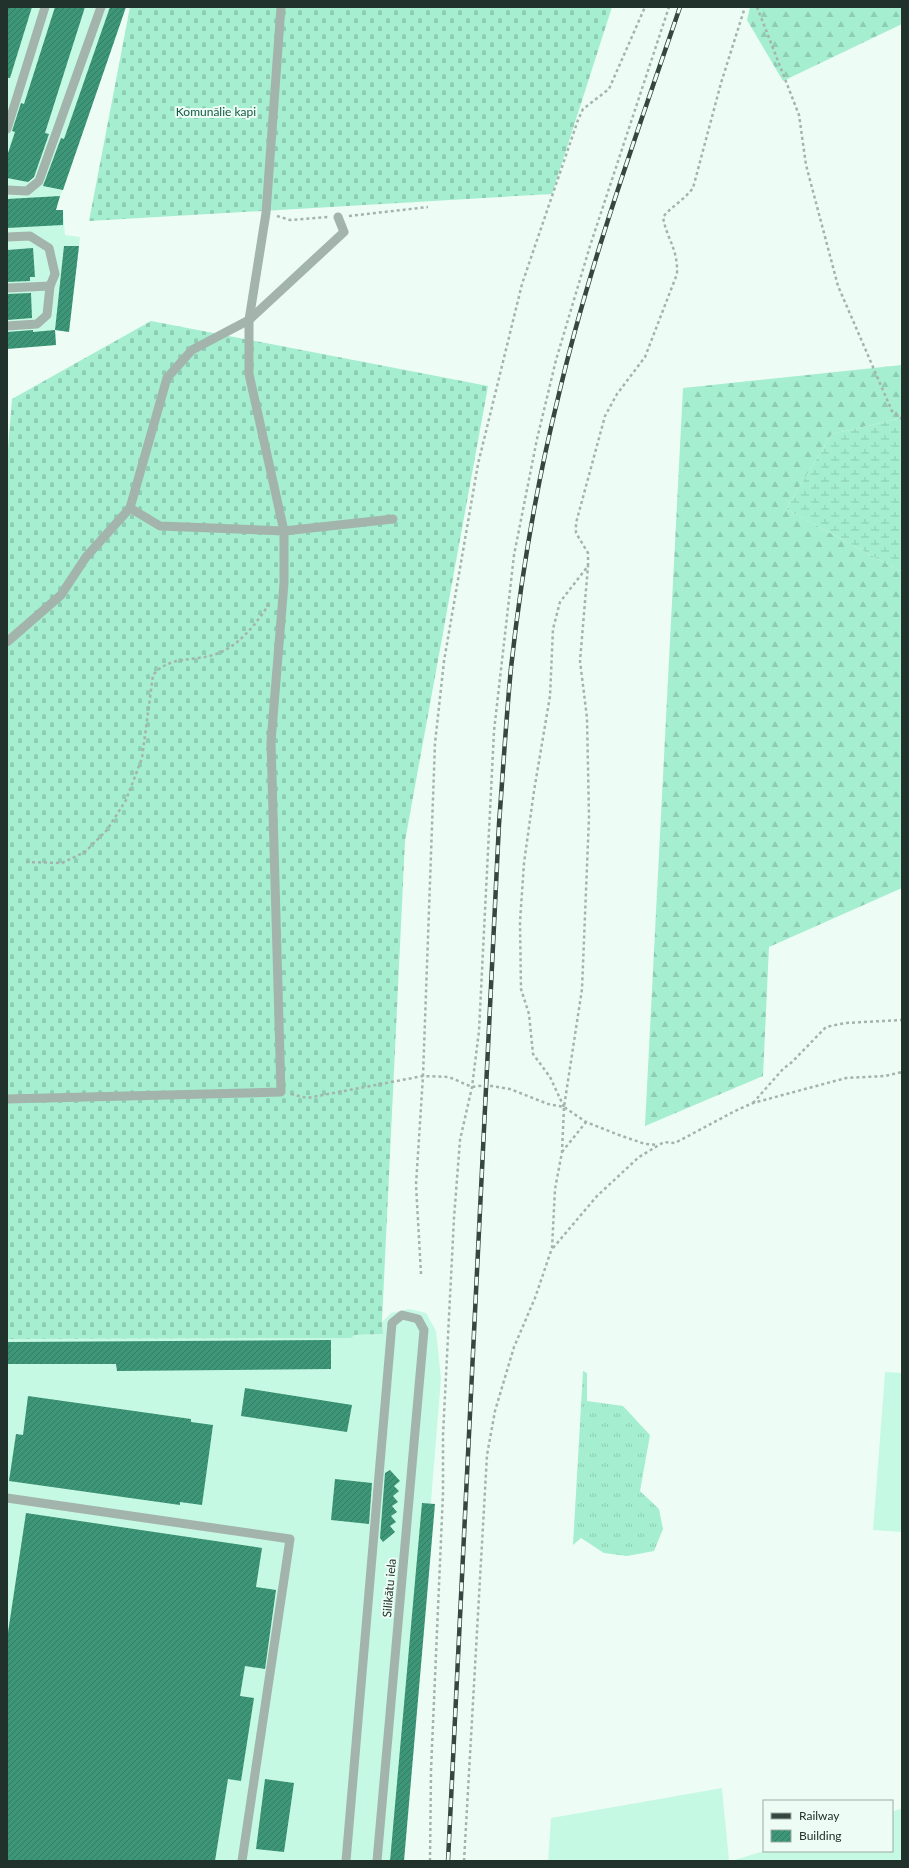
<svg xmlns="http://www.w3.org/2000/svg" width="909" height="1868" font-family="Lato,sans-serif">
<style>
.built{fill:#c6f9e3}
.grass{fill:url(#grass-tufts)}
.forest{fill:url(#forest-firs)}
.wetland{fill:url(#wetland-marsh)}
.cemetery{fill:url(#cemetery-stones)}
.building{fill:url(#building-hatch)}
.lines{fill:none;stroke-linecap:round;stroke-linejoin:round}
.path{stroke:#a4b4ad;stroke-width:2.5;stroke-dasharray:3 3;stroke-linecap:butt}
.service{stroke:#a3b4ac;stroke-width:9}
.rail-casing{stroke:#364640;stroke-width:4.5}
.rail{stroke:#edfdf6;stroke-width:3;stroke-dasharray:9;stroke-linecap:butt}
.labels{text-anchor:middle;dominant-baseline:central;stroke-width:4;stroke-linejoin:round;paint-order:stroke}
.park-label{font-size:12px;fill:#145944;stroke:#edfdf6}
.street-label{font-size:12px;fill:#21312b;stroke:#edfdf6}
</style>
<defs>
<pattern id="grass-tufts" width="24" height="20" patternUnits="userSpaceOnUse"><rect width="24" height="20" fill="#a5eed0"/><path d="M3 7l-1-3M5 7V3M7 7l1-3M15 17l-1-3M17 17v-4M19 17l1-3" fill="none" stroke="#8ecdb3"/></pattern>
<pattern id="forest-firs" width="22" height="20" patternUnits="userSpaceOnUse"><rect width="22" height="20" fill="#a5eed0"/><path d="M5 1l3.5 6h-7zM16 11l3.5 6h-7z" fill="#8ecdb3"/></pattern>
<pattern id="wetland-marsh" width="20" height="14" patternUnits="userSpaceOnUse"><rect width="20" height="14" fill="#a5eed0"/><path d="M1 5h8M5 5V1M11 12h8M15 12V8" fill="none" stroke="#8ecdb3"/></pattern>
<pattern id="cemetery-stones" width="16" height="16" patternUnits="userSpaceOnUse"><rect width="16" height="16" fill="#a5eed0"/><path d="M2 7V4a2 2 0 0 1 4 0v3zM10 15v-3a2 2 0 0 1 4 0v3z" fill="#8ecdb3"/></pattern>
<pattern id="building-hatch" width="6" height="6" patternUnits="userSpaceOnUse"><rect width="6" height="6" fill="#3d9677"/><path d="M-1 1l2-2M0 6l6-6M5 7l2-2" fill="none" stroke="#337b62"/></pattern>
</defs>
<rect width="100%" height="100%" fill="#edfdf6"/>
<!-- built -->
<g class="built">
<polygon points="7,7 126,7 60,197 46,201 46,210 63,210 65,235 80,237 69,332 55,330 56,345 7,349"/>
<polygon points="409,1309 426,1313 436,1331 441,1378 402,1861 7,1861 7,1339 351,1338 355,1335 383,1334 382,1322 391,1313"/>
<polygon points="885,1372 902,1373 902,1532 873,1530"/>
<polygon points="722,1788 729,1861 548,1861 551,1818"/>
<polygon points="902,1808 902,1861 731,1861 764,1851 892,1851 892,1812"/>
</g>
<!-- grass -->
<polygon class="grass" points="583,1371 587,1373 587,1401 623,1406 650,1435 640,1491 659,1509 663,1529 654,1551 627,1556 604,1553 581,1538 573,1545"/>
<!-- forest -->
<g class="forest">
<polygon points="750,7 902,7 902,24 783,81 747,20"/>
<polygon points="902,365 902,418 832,434 786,509 902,572 902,888 769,947 763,1076 645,1126 683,388"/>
</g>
<!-- wetland -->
<polygon class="wetland" points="902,418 902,572 786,509 832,434"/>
<!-- cemetery -->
<g class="cemetery">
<polygon points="130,7 612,7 552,194 89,221"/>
<polygon points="151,321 488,386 405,841 382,1321 383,1334 355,1335 351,1338 7,1339 7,460 12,399"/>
</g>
<!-- building -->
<g class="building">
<polygon points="7,7 32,7 10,78 7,78"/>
<polygon points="55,7 85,7 45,133 49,134 34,177 28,182 7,178 7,156 15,132 12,131 21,103 24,104"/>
<polygon points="110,7 126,7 63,190 43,186 61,138 64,139"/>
<polygon points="60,196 56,210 63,210 63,225 7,228 7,199"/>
<polygon points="64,246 79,246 69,332 55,330"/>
<polygon points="33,248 35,277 30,277 30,281 7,282 7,250"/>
<polygon points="31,293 32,318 7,320 7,294"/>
<polygon points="33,330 33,332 55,330 56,345 7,349 7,332"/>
<polygon points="331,1340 331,1369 117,1371 116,1364 7,1364 7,1342"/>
<polygon points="245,1388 352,1405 347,1432 241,1416"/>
<polygon points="28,1396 191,1419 191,1422 213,1425 202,1505 180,1502 180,1505 9,1481 16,1434 23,1435"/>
<polygon points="390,1470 400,1481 394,1486 399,1491 393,1496 398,1502 392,1506 397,1512 391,1516 396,1522 390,1526 395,1532 383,1542 380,1538 385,1473"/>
<polygon points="335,1479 372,1483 369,1524 331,1520"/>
<polygon points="422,1503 435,1504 404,1861 390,1861"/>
<polygon points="26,1513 262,1548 256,1587 276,1590 265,1669 245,1666 240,1696 254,1698 241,1781 228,1779 215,1861 7,1861 7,1639"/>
<polygon points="265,1779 294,1783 284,1852 256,1849"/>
</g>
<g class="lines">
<!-- path -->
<g class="path">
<polyline points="757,7 799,115 806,165 838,286 892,411 902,419"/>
<polyline points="277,216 290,220 328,217"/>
<polyline points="349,216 428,207"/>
<path d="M26,862l36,1 23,-11 22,-22 19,-30 16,-42 11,-83c17,-20 41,-13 63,-21 24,-8 41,-32 54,-51"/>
<polyline points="291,1094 307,1098 423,1076 449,1077 472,1087 486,1085 510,1089 548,1104 564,1107 586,1122 619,1135 645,1144 657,1145"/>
<polyline points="753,1103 783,1069 792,1062 826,1027 845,1023 902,1020"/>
<path d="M564,1107l-14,-30 -17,-23 -4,-40 -8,-25 -1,-67 4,-59 10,-72 16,-95 3,-67 7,-27 28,-36v-13l-12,-20v-10l29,-107 12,-22 28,-37 32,-83c1,-26 -10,-34 -14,-57 9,-11 21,-17 30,-29l28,-105 24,-76"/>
<polyline points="562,1152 586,1122"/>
<polyline points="553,1248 597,1196 639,1157 664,1142 675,1143 735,1111 753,1103 846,1078 885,1076 902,1072"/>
<polyline points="421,1274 416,1185 423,1076 435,743 444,661 478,464 522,284 578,120 583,109 609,89 645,7"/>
<polyline points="430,1861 431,1770 443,1493 443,1435 454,1218 460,1140 472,1087 479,1031 494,731 514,555 537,439 556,360 590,246 669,7"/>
<polyline points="464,1861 487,1455 495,1411 514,1347 535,1298 552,1248 555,1189 562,1152 564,1107 582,989 589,817 587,718 580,661 588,566"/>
</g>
<!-- service -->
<g class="service">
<polyline points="7,129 45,7"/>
<polyline points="7,190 27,191 39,181 101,7"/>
<polyline points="7,237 30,236 49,248 55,274 50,286 47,315 37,324 7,326"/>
<polyline points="7,288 50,286"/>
<polyline points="130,508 160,526 284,531 393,519"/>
<polyline points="7,642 61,595 86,557 130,508 167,378 192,350 249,320 344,232 338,217"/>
<polyline points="7,1099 281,1092 271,742 284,583 284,531 249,374 249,320 266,213 281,7"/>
<polyline points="7,1498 290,1539 242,1861"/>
<polyline points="346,1861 392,1323 402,1315 418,1319 424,1330 377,1861"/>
</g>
<!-- rail casing -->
<g class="rail-casing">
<path id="rail" d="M448,1861l51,-1037c4,-52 7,-104 12,-156 10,-91 25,-181 47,-270 31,-133 78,-262 122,-391"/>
</g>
<!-- rail -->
<use href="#rail" class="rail"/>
</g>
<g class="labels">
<!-- park labels -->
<g class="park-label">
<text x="216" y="111">Komunālie kapi</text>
</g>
<!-- street labels -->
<g class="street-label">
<text transform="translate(389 1588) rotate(-85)">Silikātu iela</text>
</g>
</g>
<!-- border -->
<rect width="909" height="1868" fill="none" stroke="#21312b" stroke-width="16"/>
<!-- legend -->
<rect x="763" y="1800" width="130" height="52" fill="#edfdf6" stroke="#9baba5"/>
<rect x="771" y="1813" width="20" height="6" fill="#364640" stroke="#9baba5"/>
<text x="799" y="1820" font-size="12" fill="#21312b">Railway</text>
<rect x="771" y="1830" width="20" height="12" fill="url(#building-hatch)" stroke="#9baba5"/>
<text x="799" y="1840" font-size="12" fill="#21312b">Building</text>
</svg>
